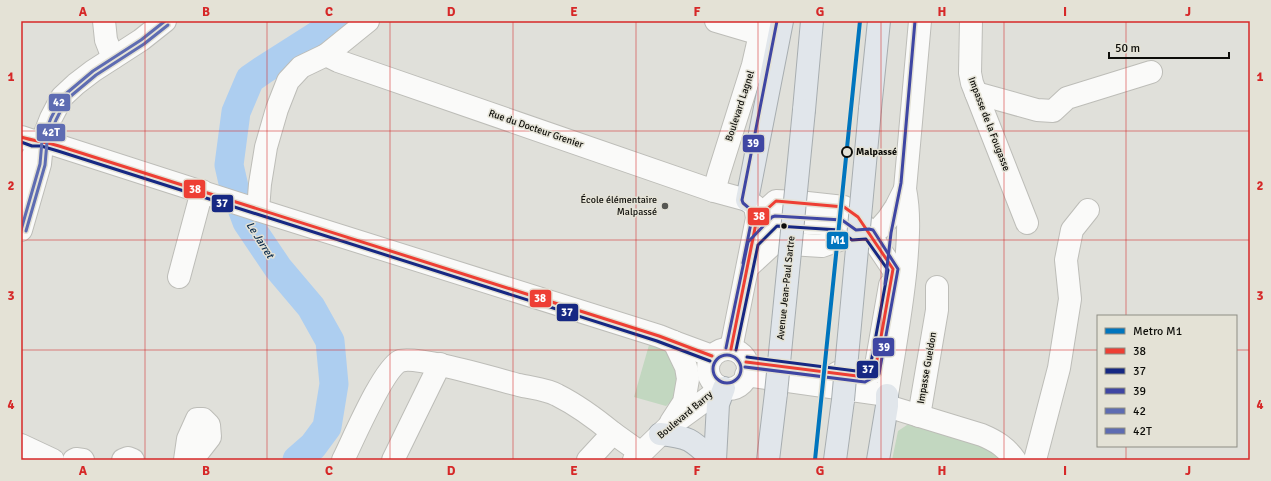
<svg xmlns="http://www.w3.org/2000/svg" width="1271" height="481" font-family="Signika,sans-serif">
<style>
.green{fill:#c2d7c0}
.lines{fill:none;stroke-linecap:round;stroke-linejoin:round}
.river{stroke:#adcef0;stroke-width:29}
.minor-casing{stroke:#bdbdb8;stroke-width:24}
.highway-casing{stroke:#a7adb0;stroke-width:24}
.minor{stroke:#fafaf9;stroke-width:22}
.highway{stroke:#e1e6eb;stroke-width:22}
.highway-bridge-casing{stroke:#a7adb0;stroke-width:24;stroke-linecap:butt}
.highway-bridge{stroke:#e1e6eb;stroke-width:22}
.bus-1-casing{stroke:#e4e2d6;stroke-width:6}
.bus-2-casing{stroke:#e4e2d6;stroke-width:6}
.bus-3-casing{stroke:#e4e2d6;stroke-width:6}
.bus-4-casing{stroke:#e4e2d6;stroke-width:6}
.bus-5-casing{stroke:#e4e2d6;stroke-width:6}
.bus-1{stroke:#ee3f34;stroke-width:3}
.bus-2{stroke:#162883;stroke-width:3}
.bus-3{stroke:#3f46a3;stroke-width:3}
.bus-4{stroke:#5e6cb2;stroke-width:3}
.bus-5{stroke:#5e6cb2;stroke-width:3}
.metro-1-casing{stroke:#e4e2d6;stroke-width:7}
.metro-1{stroke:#0075be;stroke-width:4}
.grid{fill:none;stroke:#d62828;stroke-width:1;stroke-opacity:0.55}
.stop-dot{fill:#e4e2d6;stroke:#0d0d09;stroke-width:2}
.poi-dot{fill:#575752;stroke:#e4e2d6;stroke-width:1.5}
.bus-dot{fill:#0d0d09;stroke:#e4e2d6;stroke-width:1.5}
.labels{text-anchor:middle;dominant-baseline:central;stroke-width:3;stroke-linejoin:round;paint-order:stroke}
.street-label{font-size:10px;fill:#0d0d09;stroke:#e4e2d6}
.stop-label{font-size:10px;font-weight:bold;fill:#0d0d09;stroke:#e4e2d6;text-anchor:start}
.poi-label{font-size:10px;fill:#0d0d09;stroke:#e4e2d6;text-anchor:end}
.water-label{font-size:11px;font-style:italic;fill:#0a2b4c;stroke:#e4e2d6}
.line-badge{stroke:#e4e2d6;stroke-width:1.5}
.badge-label{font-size:11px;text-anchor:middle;font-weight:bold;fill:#fff}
.neatline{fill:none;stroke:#d62828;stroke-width:1.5}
.grid-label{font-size:13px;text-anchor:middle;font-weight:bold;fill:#d62828}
</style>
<rect width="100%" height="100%" fill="#e0e0da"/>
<!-- green -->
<g class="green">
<path d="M649,345c7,2 15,3 20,9 10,11 11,30 6,43 -1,3 -6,6 -9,9l-32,-9z"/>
<polygon points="921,423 976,440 1006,460 892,460 898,431 907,425"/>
</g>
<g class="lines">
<!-- river -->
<polyline class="river" points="297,460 313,446 327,427 334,384 330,341 311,307 278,268 247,222 234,187 229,165 236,112 250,79 263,70 340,21"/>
<!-- minor casing -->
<g class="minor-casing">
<g id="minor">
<polyline points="104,21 106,40 113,58"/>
<polyline points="716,21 760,34"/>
<polyline points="971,21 970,73 972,83 1027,223"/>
<polyline points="326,55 338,61 714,191 747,200 755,206 757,218 731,349"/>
<polyline points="976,93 1037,110 1053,111 1067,98 1151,72"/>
<polyline points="21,137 33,141 42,141 59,146 258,210 659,336 674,342 712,356"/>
<polyline points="21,176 42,141 51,118 62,97 76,84 93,71 141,40 165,21"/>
<polyline points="714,191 719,173 753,65 763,21"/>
<polyline points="258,210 260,184 266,147 277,109 288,81 301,67 326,55 368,21"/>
<polyline points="757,218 776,201 798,202 844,207 858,217 893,269 902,294"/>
<polyline points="21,230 40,164 41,154"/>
<polyline points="755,241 775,221 841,225 854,235"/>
<polyline points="748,267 774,243 822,246 854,235 869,234 880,228 888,219 896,207 905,189"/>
<polyline points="179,277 202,191"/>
<circle cx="728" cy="369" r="20"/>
<polyline points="837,373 865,377 875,371 890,285"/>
<path d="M746,375l141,20c7,-43 15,-86 19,-130 2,-25 4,-51 -1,-76l15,-168"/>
<path d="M887,406l95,29c14,6 24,12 33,25"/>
<polyline points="919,416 937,310 937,287"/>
<polyline points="671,422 684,402 688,379 686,367 674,342"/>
<polyline points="21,445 53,460"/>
<polyline points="74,460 76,459 83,460"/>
<polyline points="123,460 128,458 133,460"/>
<polyline points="185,460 188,439 197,419 203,419 209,425 210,437 192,460"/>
<path d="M343,460c10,-20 40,-91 57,-99 15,-6 99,19 119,24 12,3 27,4 38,10 20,10 39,24 56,38"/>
<polyline points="393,460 440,364"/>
<polyline points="588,460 613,433 641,453"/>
<polyline points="634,460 667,428 711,396 718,386"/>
<polyline points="1035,460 1059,368 1070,299 1066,260 1072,230 1088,210"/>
</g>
</g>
<!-- highway casing -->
<g class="highway-casing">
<g id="highway">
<polyline points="870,109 879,21"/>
<polyline points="804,110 812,21"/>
<polyline points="747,200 782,21"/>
<path d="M660,434c30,3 32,6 53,26"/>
<polyline points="715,460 718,404 724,388"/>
<polyline points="768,460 776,393"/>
<polyline points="835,460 843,400"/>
<polyline points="878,460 887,406 887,395"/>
</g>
</g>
<!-- minor -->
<use href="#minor" class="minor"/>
<!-- highway -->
<use href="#highway" class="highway"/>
<!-- highway-bridge casing -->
<g class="highway-bridge-casing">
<g id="highway-bridge">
<polyline points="776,393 804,110"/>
<polyline points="843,400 870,109"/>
</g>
</g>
<!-- highway-bridge -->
<use href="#highway-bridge" class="highway-bridge"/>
<!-- bus-1 casing -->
<g class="bus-1-casing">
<g id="bus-1">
<path d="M21,137c13,4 25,5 38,9l600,190 53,20"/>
<polyline points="731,349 757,218 776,201 844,207 858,217 893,269 875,371 865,377 746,362"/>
</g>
</g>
<!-- bus-2 casing -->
<g class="bus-2-casing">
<g id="bus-2">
<polyline points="21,142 32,146 41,146 58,151 657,341 710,361"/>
<polyline points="736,350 758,245 777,226 839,230 852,240 866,239 888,270 870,368 864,372 747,357"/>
</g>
</g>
<!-- bus-3 casing -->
<g class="bus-3-casing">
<g id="bus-3">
<polyline points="743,263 752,218 750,209 743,203 742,200 777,21"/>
<polyline points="885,284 891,233 901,183 915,21"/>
<polyline points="726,348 748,242 772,217 775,216 842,220 856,230 869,229 873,230 898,269 879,374 865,382 745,367"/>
<circle cx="727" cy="369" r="14"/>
</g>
</g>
<!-- bus-4 casing -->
<g class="bus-4-casing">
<polyline id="bus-4" points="21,230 40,164 42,141 51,118 62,97 93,71 141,40 165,21"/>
</g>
<!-- bus-5 casing -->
<g class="bus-5-casing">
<polyline id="bus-5" points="26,231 45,165 47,142 56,120 66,100 96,75 144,44 168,25"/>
</g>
<!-- bus-1 -->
<use href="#bus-1" class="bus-1"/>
<!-- bus-2 -->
<use href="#bus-2" class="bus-2"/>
<!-- bus-3 -->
<use href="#bus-3" class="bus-3"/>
<!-- bus-4 -->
<use href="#bus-4" class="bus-4"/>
<!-- bus-5 -->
<use href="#bus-5" class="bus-5"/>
<!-- metro-1 casing -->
<g class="metro-1-casing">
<polyline id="metro-1" points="815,460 860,21"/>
</g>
<!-- metro-1 -->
<use href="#metro-1" class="metro-1"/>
</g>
<!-- grid -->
<path class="grid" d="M145,21v439M267,21v439M390,21v439M513,21v439M636,21v439M758,21v439M881,21v439M1004,21v439M1126,21v295M21,131h1229M21,240h1229M21,350h1077M1236,350h14M1126,446v14"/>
<!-- markers -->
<circle class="stop-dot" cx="847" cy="152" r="5"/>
<circle class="poi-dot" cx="665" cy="206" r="4"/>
<circle class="bus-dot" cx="784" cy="226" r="3.5"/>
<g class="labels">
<!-- street labels -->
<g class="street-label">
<text transform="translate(740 106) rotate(-72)">Boulevard Lagnel</text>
<text transform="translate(989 124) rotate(69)">Impasse de la Fougasse</text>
<text transform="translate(536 129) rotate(19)">Rue du Docteur Grenier</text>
<text transform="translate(786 288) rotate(-84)">Avenue Jean-Paul Sartre</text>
<text transform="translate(927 368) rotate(-80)">Impasse Gueidon</text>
<text transform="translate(685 415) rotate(-40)">Boulevard Barry</text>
</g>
<!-- stop labels -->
<g class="stop-label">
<text x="856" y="152">Malpassé</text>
</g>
<!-- poi labels -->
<g class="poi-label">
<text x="657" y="200">École élémentaire<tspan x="657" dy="12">Malpassé</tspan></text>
</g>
<!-- water labels -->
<g class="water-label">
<text transform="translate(260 240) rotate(57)">Le Jarret</text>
</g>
</g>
<g class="line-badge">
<rect x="48" y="93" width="23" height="19" rx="4" fill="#5e6cb2"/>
<rect x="36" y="123" width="30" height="19" rx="4" fill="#5e6cb2"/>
<rect x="742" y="134" width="23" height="19" rx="4" fill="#3f46a3"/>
<rect x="183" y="179" width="23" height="20" rx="4" fill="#ee3f34"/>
<rect x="211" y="194" width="23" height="19" rx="4" fill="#162883"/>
<rect x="747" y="207" width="23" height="19" rx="4" fill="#ee3f34"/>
<rect x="826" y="231" width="23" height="19" rx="4" fill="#0075be"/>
<rect x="529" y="289" width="23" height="19" rx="4" fill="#ee3f34"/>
<rect x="556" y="303" width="23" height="19" rx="4" fill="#162883"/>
<rect x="872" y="337" width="23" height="20" rx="4" fill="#3f46a3"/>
<rect x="856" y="360" width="23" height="19" rx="4" fill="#162883"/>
</g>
<g class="badge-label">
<text x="59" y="106">42</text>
<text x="51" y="136">42T</text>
<text x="753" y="147">39</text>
<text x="195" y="193">38</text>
<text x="222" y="207">37</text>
<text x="759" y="220">38</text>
<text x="838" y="244">M1</text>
<text x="540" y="302">38</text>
<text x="567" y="316">37</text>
<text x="884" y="351">39</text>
<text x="868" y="373">37</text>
</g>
<!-- border -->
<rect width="1271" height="481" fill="none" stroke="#e4e2d6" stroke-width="44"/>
<!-- legend -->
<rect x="1097" y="315" width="140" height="132" fill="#e4e2d6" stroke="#8e8d84"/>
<rect x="1105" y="328" width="20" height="6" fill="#0075be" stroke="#8e8d84"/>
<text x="1133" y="335" font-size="12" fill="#0d0d09">Metro M1</text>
<rect x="1105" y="348" width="20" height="6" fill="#ee3f34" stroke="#8e8d84"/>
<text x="1133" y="355" font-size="12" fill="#0d0d09">38</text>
<rect x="1105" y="368" width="20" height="6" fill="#162883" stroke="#8e8d84"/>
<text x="1133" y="375" font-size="12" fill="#0d0d09">37</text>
<rect x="1105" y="388" width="20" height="6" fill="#3f46a3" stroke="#8e8d84"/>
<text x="1133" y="395" font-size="12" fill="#0d0d09">39</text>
<rect x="1105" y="408" width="20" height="6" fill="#5e6cb2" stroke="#8e8d84"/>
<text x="1133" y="415" font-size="12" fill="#0d0d09">42</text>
<rect x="1105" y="428" width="20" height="6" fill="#5e6cb2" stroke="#8e8d84"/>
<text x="1133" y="435" font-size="12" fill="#0d0d09">42T</text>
<!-- scale -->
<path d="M1109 52v6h120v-6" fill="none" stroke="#0d0d09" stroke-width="2"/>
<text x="1115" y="52" font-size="12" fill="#0d0d09" stroke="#e4e2d6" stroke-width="3" paint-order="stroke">50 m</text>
<rect x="22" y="22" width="1227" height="437" class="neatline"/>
<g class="grid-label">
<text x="83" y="16">A</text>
<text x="206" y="16">B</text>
<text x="329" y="16">C</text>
<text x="451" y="16">D</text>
<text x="574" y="16">E</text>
<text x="697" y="16">F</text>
<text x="820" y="16">G</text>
<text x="942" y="16">H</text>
<text x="1065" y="16">I</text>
<text x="1188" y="16">J</text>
<text x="11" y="81">1</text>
<text x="1260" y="81">1</text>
<text x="11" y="190">2</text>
<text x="1260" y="190">2</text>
<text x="11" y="300">3</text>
<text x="1260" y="300">3</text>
<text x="11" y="409">4</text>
<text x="1260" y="409">4</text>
<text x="83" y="475">A</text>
<text x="206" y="475">B</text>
<text x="329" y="475">C</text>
<text x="451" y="475">D</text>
<text x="574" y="475">E</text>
<text x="697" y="475">F</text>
<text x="820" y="475">G</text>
<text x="942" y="475">H</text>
<text x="1065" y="475">I</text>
<text x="1188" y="475">J</text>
</g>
</svg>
